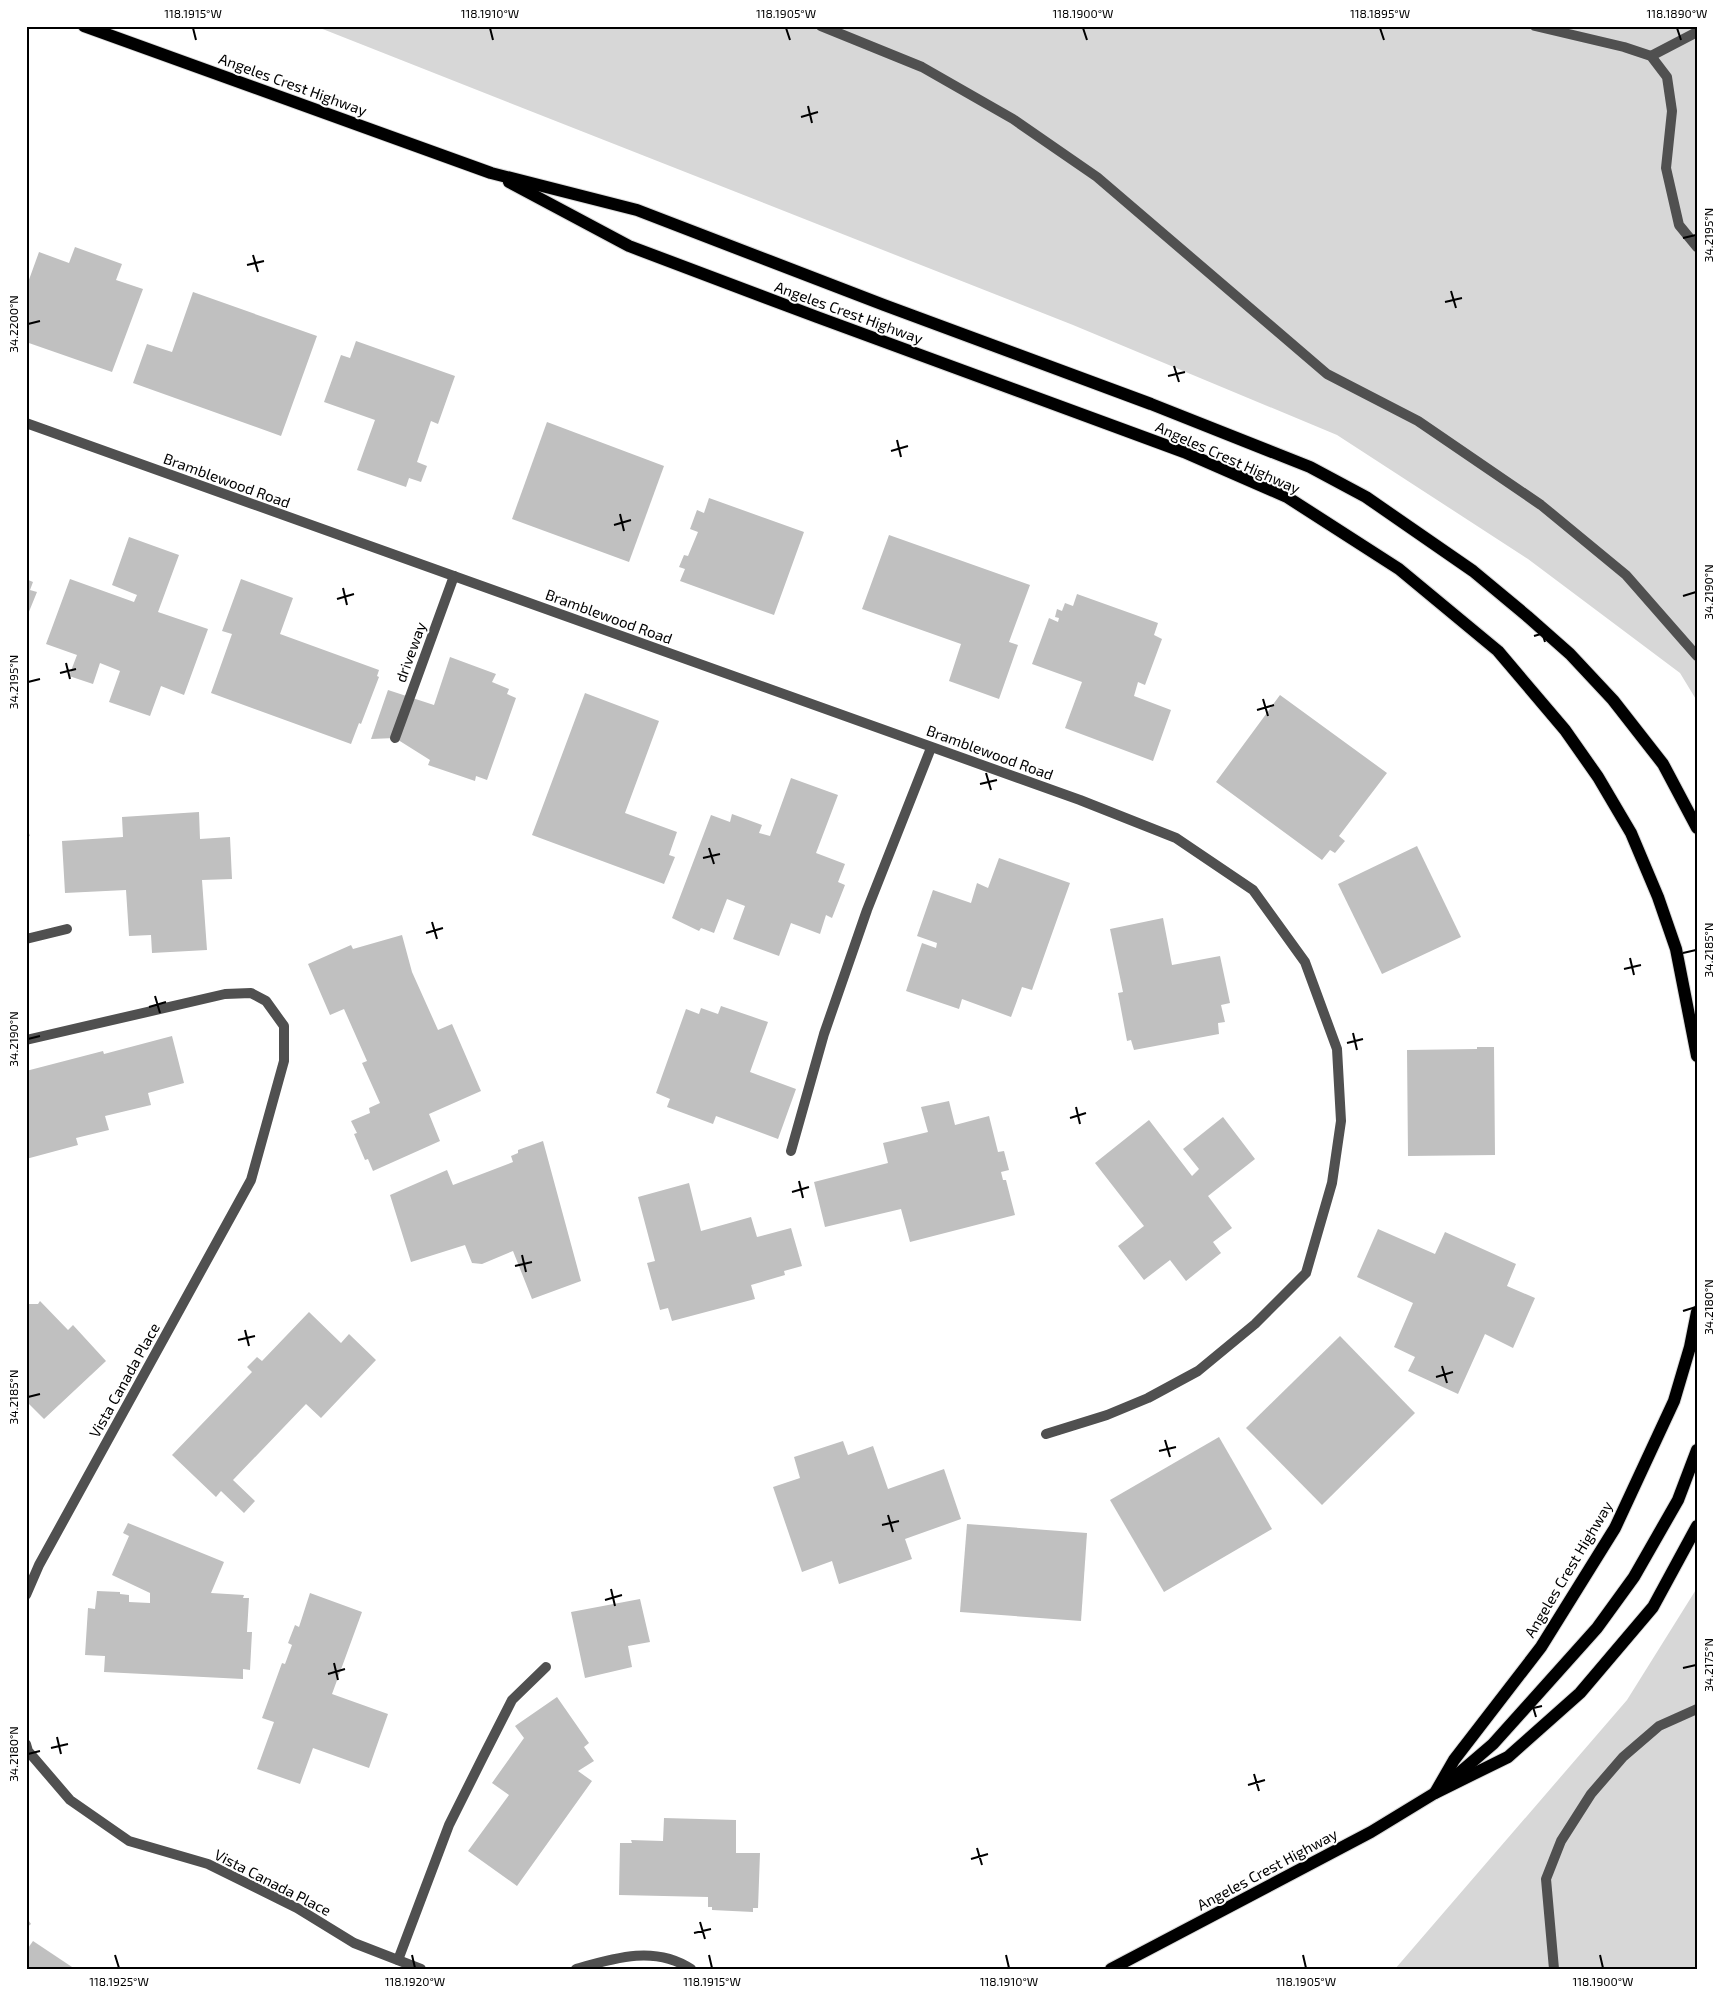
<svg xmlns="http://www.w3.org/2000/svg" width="1723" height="1995" font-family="'Exo 2',sans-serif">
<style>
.green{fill:#d7d7d7}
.building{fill:#c0c0c0}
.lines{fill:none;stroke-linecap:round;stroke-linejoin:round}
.primary-casing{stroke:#dbdbdb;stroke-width:14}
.service{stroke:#505050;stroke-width:10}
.minor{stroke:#505050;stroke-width:10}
.primary{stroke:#000;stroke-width:12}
.ticks{fill:none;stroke:#000;stroke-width:2}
.labels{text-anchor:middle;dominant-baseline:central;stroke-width:4;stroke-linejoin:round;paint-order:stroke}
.street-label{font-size:15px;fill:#000;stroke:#fff}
.neatline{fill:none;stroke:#000;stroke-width:2}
.ticks-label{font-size:12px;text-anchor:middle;fill:#000}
</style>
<rect width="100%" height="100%" fill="#fff"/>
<!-- green -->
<g class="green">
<polygon points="315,26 1697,26 1697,701 1680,673 1528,559 1337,435 1073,325"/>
<polygon points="1697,1588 1697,1969 1395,1969 1627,1700"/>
</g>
<!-- building -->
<g class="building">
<polygon points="75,247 122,264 116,280 143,289 112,372 26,342 26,288 39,252 69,263"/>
<polygon points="193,292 317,336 281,436 133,383 147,344 172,352"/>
<polygon points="356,341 455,376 438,424 431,421 417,462 427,466 421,482 409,478 406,487 357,470 375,420 324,402 341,355 350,358"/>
<polygon points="547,422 664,466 629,562 512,519"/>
<polygon points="709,498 804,532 774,615 680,581 685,569 679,567 684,555 688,556 698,532 690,529 697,510 704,513"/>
<polygon points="889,535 1030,585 1009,642 1018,645 999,699 949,681 961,644 862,609"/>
<polygon points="129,537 179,555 158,612 208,629 184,695 161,686 150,716 109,702 120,671 100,663 93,684 69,676 77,655 46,644 70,579 134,602 137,595 112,585"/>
<polygon points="26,579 33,582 30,590 37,592 26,619"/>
<polygon points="241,579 293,598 280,634 379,670 377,676 379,677 361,724 359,723 351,744 211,693 232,634 222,631"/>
<polygon points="1077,594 1158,623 1154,635 1162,639 1145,685 1138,682 1134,696 1171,710 1153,761 1065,728 1082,682 1032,664 1049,618 1058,622 1059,618 1055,617 1057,609 1062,611 1065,603 1073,606"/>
<polygon points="450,657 496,674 492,682 509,689 507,694 516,698 487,780 476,776 475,781 428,765 430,760 395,738 371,739 388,690 434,705"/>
<polygon points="585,693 659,721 625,813 677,832 669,855 675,857 664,884 532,835"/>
<polygon points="1280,695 1387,773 1339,836 1345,841 1335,853 1330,850 1322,860 1216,782"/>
<polygon points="791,778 838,795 816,853 845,864 838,882 845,885 832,918 826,915 820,934 791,923 779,956 733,939 745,906 727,899 714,933 701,928 699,931 672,918 711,815 730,822 732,814 762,825 759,833 770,836"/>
<polygon points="199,812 200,839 230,837 232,879 202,880 207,950 152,953 151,935 129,936 126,890 65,893 62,841 123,837 122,817"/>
<polygon points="26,825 30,836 26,837"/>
<polygon points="1417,846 1461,937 1382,974 1338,884"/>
<polygon points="999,858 1070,883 1032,990 1022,987 1011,1017 962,999 959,1009 906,991 922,943 936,948 937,943 917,936 933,890 971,903 977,883 988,888"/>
<polygon points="1163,918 1172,965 1220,956 1230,1003 1221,1005 1225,1022 1218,1023 1219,1034 1134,1050 1131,1040 1127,1041 1118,993 1123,992 1110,929"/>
<polygon points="402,935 412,972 438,1030 452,1024 481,1091 429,1114 440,1141 373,1171 368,1159 365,1160 354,1134 357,1133 351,1121 370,1113 369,1108 380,1103 362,1063 367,1061 344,1009 330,1015 308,964 351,945 353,949"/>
<polygon points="721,1006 768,1022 750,1072 796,1089 778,1139 716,1116 713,1124 667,1107 670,1099 656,1093 686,1009 699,1014 701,1008 718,1014"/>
<polygon points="172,1036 184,1083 148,1093 151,1105 105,1116 109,1130 76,1138 78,1145 26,1159 26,1071 103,1051 104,1054"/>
<polygon points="1477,1047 1494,1047 1495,1155 1408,1156 1407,1050 1477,1049"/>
<polygon points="949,1101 955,1125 989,1116 998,1152 1004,1151 1009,1170 1001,1172 1003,1180 1006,1180 1015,1215 910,1242 901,1209 825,1227 814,1182 888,1163 883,1143 928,1132 921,1107"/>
<polygon points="1223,1117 1255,1159 1208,1196 1232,1228 1213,1242 1221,1253 1186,1281 1170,1260 1144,1280 1118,1246 1144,1226 1095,1163 1149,1120 1192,1176 1199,1169 1183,1149"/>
<polygon points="543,1141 581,1281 532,1299 513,1251 482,1264 472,1263 465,1245 411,1262 390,1195 447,1170 453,1185 513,1162 511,1156 518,1153 518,1150"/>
<polygon points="689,1183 701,1231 751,1217 757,1237 791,1228 802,1266 784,1271 785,1275 751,1285 755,1299 672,1321 668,1308 660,1310 647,1263 655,1261 638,1197"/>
<polygon points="1378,1229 1435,1254 1445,1232 1516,1264 1507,1286 1535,1298 1513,1348 1485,1334 1458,1394 1408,1371 1415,1357 1394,1347 1413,1303 1357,1277"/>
<polygon points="40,1301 68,1330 73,1325 106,1361 44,1419 26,1401 26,1304 38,1304"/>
<polygon points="309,1312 341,1343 349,1334 376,1360 321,1418 306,1404 233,1480 255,1501 244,1513 221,1491 216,1497 172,1455 252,1372 247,1367 257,1357 262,1361"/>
<polygon points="1340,1336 1415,1413 1322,1505 1246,1428"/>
<polygon points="1219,1437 1272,1529 1164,1592 1110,1500"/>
<polygon points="843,1441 848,1455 873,1446 888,1489 944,1469 961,1519 905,1539 912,1559 839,1584 832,1561 802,1572 773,1487 800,1478 794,1457"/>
<polygon points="128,1523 224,1562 211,1593 244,1595 243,1598 249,1598 247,1632 252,1632 250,1670 243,1669 243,1679 104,1672 105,1656 85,1655 88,1608 95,1609 97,1591 120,1592 120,1594 129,1595 129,1602 150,1603 150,1593 112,1575 129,1536 123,1533"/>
<polygon points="967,1524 1087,1533 1081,1621 960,1612"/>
<polygon points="310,1593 362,1612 332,1694 388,1714 369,1768 313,1748 300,1784 257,1769 274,1722 262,1718 282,1663 285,1664 292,1645 288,1643 295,1625 299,1627"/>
<polygon points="640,1599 650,1642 628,1646 632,1667 585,1678 571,1612"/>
<polygon points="557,1697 589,1743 584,1747 594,1761 578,1771 592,1781 517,1886 468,1851 509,1795 492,1783 524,1738 515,1726"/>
<polygon points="664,1818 736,1820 736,1853 760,1853 758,1908 753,1908 753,1912 712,1910 712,1907 708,1907 708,1897 619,1895 620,1843 632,1843 631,1840 663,1841"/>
<polygon points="26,1917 31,1924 26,1928"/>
<polygon points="33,1941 75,1969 26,1969 26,1951"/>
</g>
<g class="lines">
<!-- primary casing -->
<g class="primary-casing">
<g id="primary">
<polyline points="84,26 491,173 637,210 884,305 1151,404 1310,467 1366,497 1473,571 1527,616 1570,654 1613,700 1663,764 1697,828"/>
<polyline points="509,182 629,246 817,317 1184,452 1287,497 1399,569 1498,651 1565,730 1598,777 1631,833 1658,897 1676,949 1697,1056"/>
<polyline points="1451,1780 1493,1744 1597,1628 1634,1577 1678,1500 1697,1450"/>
<polyline points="1435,1793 1454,1760 1541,1647 1615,1528 1674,1401 1690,1347 1697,1312"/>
<polyline points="1111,1969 1371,1832 1435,1793 1508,1757 1580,1693 1653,1607 1697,1526"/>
</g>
</g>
<!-- service -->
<g class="service">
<polyline points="821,26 922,67 1013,119 1097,177 1327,374 1418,421 1541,505 1626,575 1697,656"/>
<polyline points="1535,26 1624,47 1651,56 1667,77 1672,111 1666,168 1679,225 1697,247"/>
<polyline points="1651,56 1697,32"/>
<polyline points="791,1151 824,1034 867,910 931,748"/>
<polyline points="398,1960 449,1825 484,1755 512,1700 546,1667"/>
<polyline points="1554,1969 1546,1879 1561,1841 1591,1794 1623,1757 1659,1726 1697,1709"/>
</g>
<!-- minor -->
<g class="minor">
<polyline points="26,423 1080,800 1176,838 1253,890 1305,962 1337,1049 1341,1121 1332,1183 1306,1273 1255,1324 1198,1371 1148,1398 1107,1415 1046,1434"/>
<polyline points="395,738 454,576"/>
<polyline points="26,939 67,929"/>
<polyline points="26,1040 225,994 251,993 266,1001 284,1026 284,1061 251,1180 39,1565 26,1595"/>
<polyline points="26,1744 28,1751 70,1800 129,1841 208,1864 297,1908 354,1943 421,1969"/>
<path d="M576,1969c38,-11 79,-24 115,0"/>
</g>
<!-- primary -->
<use href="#primary" class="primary"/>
</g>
<!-- ticks -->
<path class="ticks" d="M193,28l3,12M490,28l3,12M786,28l4,12M1083,28l4,12M1380,28l4,12M1677,28l4,12M808,106l4,17M801,117l17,-5M531,181l4,16M524,191l17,-4M1683,238l13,-3M253,255l5,17M247,265l17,-4M1451,291l5,17M1445,302l17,-4M28,324l12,-3M1174,366l5,16M1168,376l17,-4M897,440l4,17M891,451l17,-5M620,514l4,17M614,525l17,-5M343,588l4,17M1683,596l13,-4M337,599l17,-5M1540,625l5,17M1534,636l17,-5M66,663l4,16M60,673l16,-4M28,682l12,-3M1263,699l5,17M1257,710l17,-5M986,773l5,17M980,784l17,-4M709,848l5,16M703,858l17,-4M432,922l5,17M426,933l17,-5M1683,953l13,-3M1630,958l4,17M1624,969l17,-4M155,996l5,17M149,1007l17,-5M1353,1033l4,17M28,1039l12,-3M1347,1043l16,-4M1076,1107l4,17M1070,1118l16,-5M799,1181l4,17M792,1192l17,-5M522,1255l4,17M515,1266l17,-4M1683,1311l13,-4M245,1330l4,16M238,1340l17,-4M1442,1366l5,17M1436,1377l17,-5M28,1397l12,-3M1165,1440l5,17M1159,1451l17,-4M888,1515l5,17M882,1525l17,-4M611,1589l4,17M605,1600l17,-5M334,1663l4,17M1683,1668l13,-3M328,1674l17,-5M1531,1700l5,17M1525,1710l17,-4M57,1737l4,17M51,1748l17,-4M28,1754l12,-3M1254,1774l5,17M1248,1785l17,-5M977,1848l5,17M971,1859l17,-5M700,1922l5,17M694,1933l17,-4M115,1955l4,13M412,1955l3,13M709,1955l3,13M1006,1955l3,13M1303,1955l3,13M1600,1955l3,13"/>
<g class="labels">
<!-- street labels -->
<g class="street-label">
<text transform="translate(293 84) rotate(20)">Angeles Crest Highway</text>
<text transform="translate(849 312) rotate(20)">Angeles Crest Highway</text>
<text transform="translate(1228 457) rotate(24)">Angeles Crest Highway</text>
<text transform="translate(227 480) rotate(20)">Bramblewood Road</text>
<text transform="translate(609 616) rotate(20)">Bramblewood Road</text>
<text transform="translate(410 652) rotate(-70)">driveway</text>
<text transform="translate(990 752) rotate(20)">Bramblewood Road</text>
<text transform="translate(124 1380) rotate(-61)">Vista Canada Place</text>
<text transform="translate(1568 1569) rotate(-59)">Angeles Crest Highway</text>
<text transform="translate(1267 1869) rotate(-28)">Angeles Crest Highway</text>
<text transform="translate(273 1882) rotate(27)">Vista Canada Place</text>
</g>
</g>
<!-- border -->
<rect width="1723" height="1995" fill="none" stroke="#ffffff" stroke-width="55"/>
<rect x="28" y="28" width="1668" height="1940" class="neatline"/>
<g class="ticks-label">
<text x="193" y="18">118.1915°W</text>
<text x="490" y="18">118.1910°W</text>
<text x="786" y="18">118.1905°W</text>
<text x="1083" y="18">118.1900°W</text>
<text x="1380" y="18">118.1895°W</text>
<text x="1677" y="18">118.1890°W</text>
<text transform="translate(1709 235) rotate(-90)" y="4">34.2195°N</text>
<text transform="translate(14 324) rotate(-90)" y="4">34.2200°N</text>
<text transform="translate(1709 592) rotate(-90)" y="4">34.2190°N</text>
<text transform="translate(14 682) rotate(-90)" y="4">34.2195°N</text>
<text transform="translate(1709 950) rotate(-90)" y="4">34.2185°N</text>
<text transform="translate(14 1039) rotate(-90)" y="4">34.2190°N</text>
<text transform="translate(1709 1307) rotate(-90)" y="4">34.2180°N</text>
<text transform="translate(14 1397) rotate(-90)" y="4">34.2185°N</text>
<text transform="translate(1709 1665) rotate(-90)" y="4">34.2175°N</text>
<text transform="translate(14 1754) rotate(-90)" y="4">34.2180°N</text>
<text x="119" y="1986">118.1925°W</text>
<text x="415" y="1986">118.1920°W</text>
<text x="712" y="1986">118.1915°W</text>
<text x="1009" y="1986">118.1910°W</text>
<text x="1306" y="1986">118.1905°W</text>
<text x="1603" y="1986">118.1900°W</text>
</g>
</svg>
